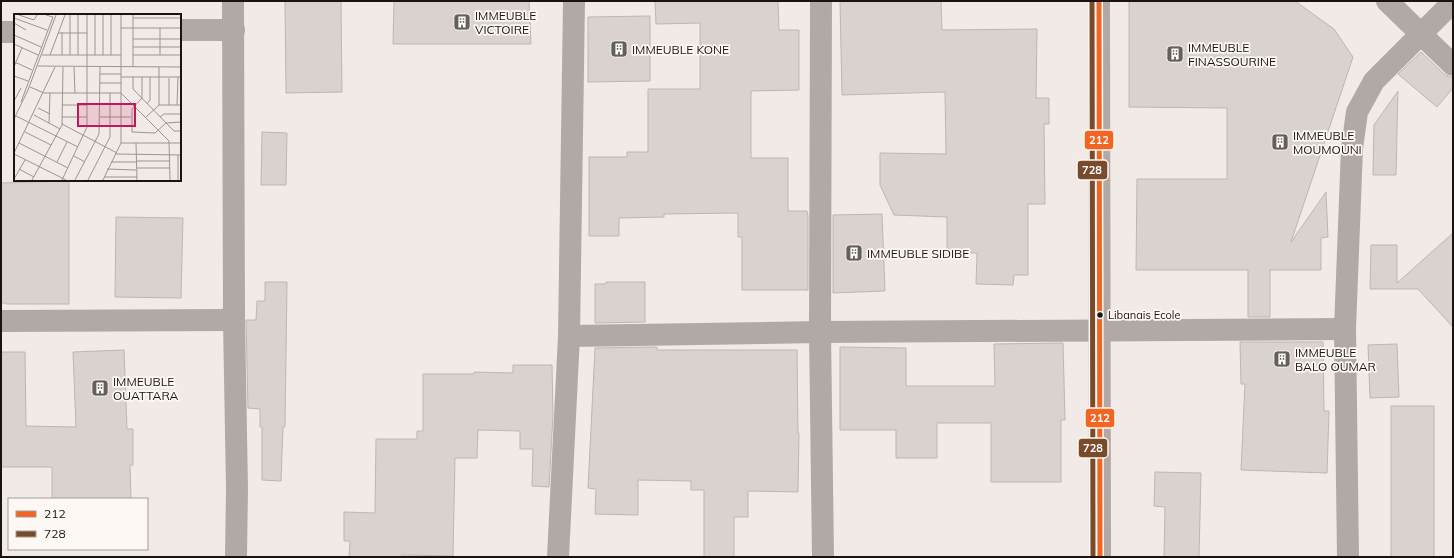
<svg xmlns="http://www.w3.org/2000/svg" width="1454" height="558" font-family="Mulish,sans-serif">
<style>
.building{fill:#d9d2cf;stroke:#bdb6b3}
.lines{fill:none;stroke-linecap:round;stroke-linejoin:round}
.minor{stroke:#b1a9a5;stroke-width:22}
.bus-1-casing{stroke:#fef8f4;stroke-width:8}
.bus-2-casing{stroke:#fef8f4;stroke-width:8}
.bus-1{stroke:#f26522;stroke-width:5}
.bus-2{stroke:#7a4b2a;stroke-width:5}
.bus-dot{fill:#191411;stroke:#fef8f4;stroke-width:1.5}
.labels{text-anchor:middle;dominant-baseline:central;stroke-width:3.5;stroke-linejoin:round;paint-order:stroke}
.bus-label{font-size:11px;fill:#191411;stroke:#fef8f4;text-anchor:start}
.poi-label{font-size:12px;fill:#191411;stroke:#fef8f4;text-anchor:start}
.inset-road{fill:none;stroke:#9b9491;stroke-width:1}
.view{fill:#c2185b;fill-opacity:0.15;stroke:#c2185b;stroke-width:2}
.inset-edge{fill:none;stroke:#191411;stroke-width:2}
.line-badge{stroke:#fef8f4;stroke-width:1.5}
.badge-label{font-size:11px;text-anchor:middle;font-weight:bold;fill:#fff}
</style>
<rect width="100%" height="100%" fill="#f2eae6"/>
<!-- building -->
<g class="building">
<polygon points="285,1 341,1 342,92 286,93"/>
<polygon points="394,1 529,1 531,44 393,44"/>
<polygon points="655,1 778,1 779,30 799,30 799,90 751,91 751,158 788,158 788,211 807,211 808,216 808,290 742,290 742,237 738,237 738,213 664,214 664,217 619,218 619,236 589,236 589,157 627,157 627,152 648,152 648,89 700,89 700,23 656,24"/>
<polygon points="840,1 941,1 942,30 1037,29 1036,98 1049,98 1049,124 1044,124 1045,204 1028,204 1028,275 1014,275 1013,285 976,284 977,253 947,253 947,217 894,215 880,185 880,153 946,154 945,92 842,95"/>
<polygon points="1129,1 1295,1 1334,29 1353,57 1291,242 1326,192 1328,237 1321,238 1321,270 1270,270 1270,317 1248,317 1248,270 1136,270 1137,179 1227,179 1227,108 1129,107"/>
<polygon points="650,16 650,81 588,82 588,17"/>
<polygon points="1421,52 1444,74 1450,77 1453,77 1453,88 1437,107 1398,74"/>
<polygon points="1398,91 1396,175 1373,175 1374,125"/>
<polygon points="262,132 287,133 286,185 261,185"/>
<polygon points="69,181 69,304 6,304 6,303 1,303 1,183"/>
<polygon points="882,214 885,291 833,293 833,215"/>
<polygon points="116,217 183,218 181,298 115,297"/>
<polygon points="1453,233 1453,327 1418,289 1370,289 1371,245 1397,245 1397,283"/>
<polygon points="265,282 287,282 285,427 283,427 281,481 262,480 262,427 260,427 260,409 248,408 246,320 256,320 257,301 265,301"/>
<polygon points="606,282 645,282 645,322 595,323 595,284 606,284"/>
<polygon points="1240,342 1323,342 1324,411 1329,411 1327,473 1241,470 1245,384 1241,384"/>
<polygon points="1063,343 1065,420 1061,420 1061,482 991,482 991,423 937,423 937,458 896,458 896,430 840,430 840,347 906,348 906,386 995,386 994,344"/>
<polygon points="1397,344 1399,397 1370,398 1368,345"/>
<polygon points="650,347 657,347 657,350 797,350 798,433 799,433 798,492 748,491 748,517 734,517 734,557 704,557 704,490 691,490 691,481 638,480 638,515 595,514 596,489 588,488 595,348"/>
<polygon points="124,350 127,429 133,429 133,465 130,465 131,499 52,499 52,467 1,467 1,352 25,352 26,426 76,427 73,352"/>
<polygon points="513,365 552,365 553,415 549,487 532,486 533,449 520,449 520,431 478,430 477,458 455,458 453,556 402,555 402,557 349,557 350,541 344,541 344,512 375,513 376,439 417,439 417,431 423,431 423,374 474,374 474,372 513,373"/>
<rect x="1391" y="406" width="43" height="151"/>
<polygon points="1155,472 1201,473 1199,557 1164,557 1165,507 1154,506"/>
</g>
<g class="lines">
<!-- minor -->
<g class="minor">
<polyline points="233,1 234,320 237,489 236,557"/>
<polyline points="821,1 820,332 823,557"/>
<polyline points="1099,1 1100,557"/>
<polyline points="1387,1 1453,65"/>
<polyline points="180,30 234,30"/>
<polyline points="1,32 15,32"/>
<polyline points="1,321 234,320"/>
<polyline points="569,336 820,332 1345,329"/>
<polyline points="558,557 569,336 574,1"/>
<polyline points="1348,557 1345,329 1352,148 1357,112 1374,81 1453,2"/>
</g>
<!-- bus-1 casing -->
<g class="bus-1-casing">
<polyline id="bus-1" points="1099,1 1100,557"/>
</g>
<!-- bus-2 casing -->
<g class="bus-2-casing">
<polyline id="bus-2" points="1092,1 1093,557"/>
</g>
<!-- bus-1 -->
<use href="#bus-1" class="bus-1"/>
<!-- bus-2 -->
<use href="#bus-2" class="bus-2"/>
</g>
<!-- icons -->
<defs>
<g id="building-square" transform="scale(0.9)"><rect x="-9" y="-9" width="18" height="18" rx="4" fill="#655f5c" stroke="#fef8f4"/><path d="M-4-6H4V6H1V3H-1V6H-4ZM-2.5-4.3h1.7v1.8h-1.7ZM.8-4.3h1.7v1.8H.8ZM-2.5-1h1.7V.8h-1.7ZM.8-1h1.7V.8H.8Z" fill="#fff"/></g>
</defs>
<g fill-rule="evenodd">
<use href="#building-square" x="462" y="22"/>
<use href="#building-square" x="619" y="49"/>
<use href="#building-square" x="1175" y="54"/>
<use href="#building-square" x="1280" y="142"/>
<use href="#building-square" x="854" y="253"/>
<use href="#building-square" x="1282" y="359"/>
<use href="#building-square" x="100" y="388"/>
</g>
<!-- markers -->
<circle class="bus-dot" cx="1100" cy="315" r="3.5"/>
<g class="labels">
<!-- bus labels -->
<g class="bus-label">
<text x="1108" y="315">Libanais Ecole</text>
</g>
<!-- poi labels -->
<g class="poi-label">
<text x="475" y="15">IMMEUBLE<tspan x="475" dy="14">VICTOIRE</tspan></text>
<text x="1188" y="47">IMMEUBLE<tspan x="1188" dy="14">FINASSOURINE</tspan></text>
<text x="632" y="49">IMMEUBLE KONE</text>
<text x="1293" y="135">IMMEUBLE<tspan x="1293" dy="14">MOUMOUNI</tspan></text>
<text x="867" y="253">IMMEUBLE SIDIBE</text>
<text x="1295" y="352">IMMEUBLE<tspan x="1295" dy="14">BALO OUMAR</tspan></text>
<text x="113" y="381">IMMEUBLE<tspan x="113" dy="14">OUATTARA</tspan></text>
</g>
</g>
<!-- overview -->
<g transform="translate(14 14)">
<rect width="167" height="167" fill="#f2eae6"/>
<path class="inset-road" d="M5,1l15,5 3,-5M56,1v40M81,1v40M119,1v52M0,4l33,12M119,4h48M0,9l12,7M107,14h60M44,19h29M0,21l27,12M119,25h48M0,30l24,11M119,33h48M28,41h79M36,41l15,-40M48,41v-23M64,41v-40M89,41v-40M97,41v-40M119,41h48M146,41v-27M1,50l7,-16M0,51l3,-2 15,7M24,52l143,1M60,53l1,26M86,60h21M0,62l14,5M107,63h60M119,63v12l41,42h7M128,63v21l-10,11v23l23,1 11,-10 15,-1M155,64v27M86,69h21M16,73l14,6h77l48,48 1,39M0,87l7,-13M7,88l32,-85 -7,-2M133,90l3,-4v-23M48,91h25M145,91v-38M163,91l1,-28M24,94l12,6M0,101l64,32M20,101l26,14M48,103h25M86,103h31M132,103l13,-12h22M146,103l4,-3h17M0,105l14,-29 28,-75M35,109l1,-30M48,110l55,29M11,118l26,13M5,129l49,25M107,129h60M122,129l1,37M0,139l41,-86M0,140l52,26M102,140l65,1M164,141v25M60,142l11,6M123,147h33M43,148l10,-20M97,148h26M123,154h33M5,155l15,8M93,155l29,1M90,163h33M0,165l11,-19M18,166l30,-55 1,-58M48,166l25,-53v-112M61,166l24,-46 1,-67M74,166l22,-43v-44M89,166l18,-37v-128"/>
<path class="view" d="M64,90h57v22h-57z"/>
<rect width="167" height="167" class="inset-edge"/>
</g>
<g class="line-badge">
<rect x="1084" y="130" width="30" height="20" rx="4" fill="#f26522"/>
<rect x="1077" y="160" width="31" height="20" rx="4" fill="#7a4b2a"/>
<rect x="1085" y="408" width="30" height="20" rx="4" fill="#f26522"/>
<rect x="1078" y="438" width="30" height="20" rx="4" fill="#7a4b2a"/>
</g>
<g class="badge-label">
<text x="1099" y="144">212</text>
<text x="1092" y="174">728</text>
<text x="1100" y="422">212</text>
<text x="1093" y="452">728</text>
</g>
<!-- border -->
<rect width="1454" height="558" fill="none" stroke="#191411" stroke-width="4"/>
<!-- legend -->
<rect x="8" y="498" width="140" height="52" fill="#fef8f4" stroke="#a29d99"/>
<rect x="16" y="511" width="20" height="6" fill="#f26522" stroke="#a29d99"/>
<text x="44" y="518" font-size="12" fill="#191411">212</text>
<rect x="16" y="531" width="20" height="6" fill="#7a4b2a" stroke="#a29d99"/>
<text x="44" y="538" font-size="12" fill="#191411">728</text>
</svg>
